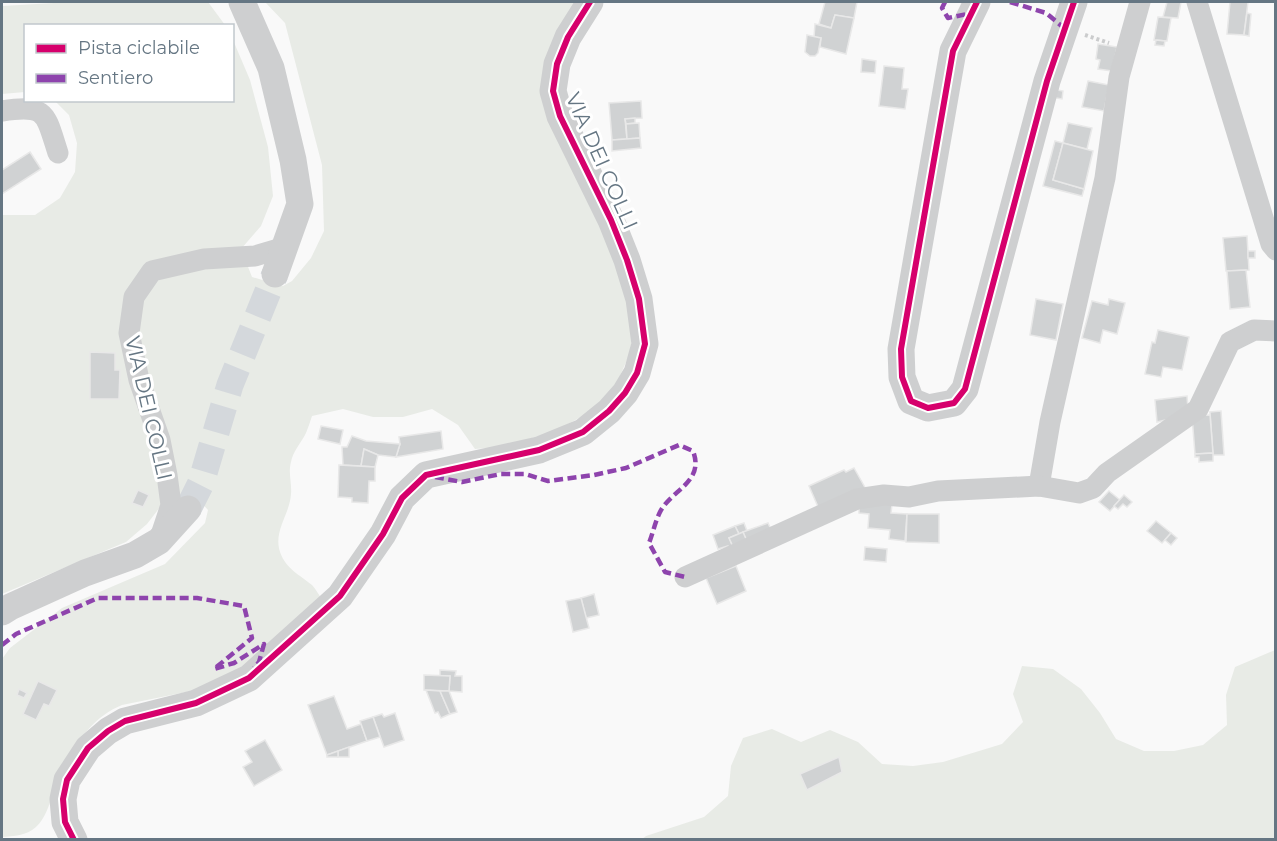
<svg xmlns="http://www.w3.org/2000/svg" width="1277" height="841" font-family="Montserrat,sans-serif">
<style>
.green{fill:#e8ebe6}
.building{fill:#d0d2d3;stroke:#e8e8e8;stroke-width:1.5}
.lines{fill:none;stroke-linecap:round;stroke-linejoin:round}
.tertiary-tunnel{stroke:#d4d8dc;stroke-width:27;stroke-dasharray:27 14;stroke-linecap:butt}
.path{stroke:#cbcccd;stroke-width:4;stroke-dasharray:3 3;stroke-linecap:butt}
.minor{stroke:#cecfd0;stroke-width:21}
.tertiary{stroke:#cecfd0;stroke-width:27}
.quiet{stroke:#8e44ad;stroke-width:4.5;stroke-dasharray:9 4.5;stroke-linecap:butt}
.cycleway-casing{stroke:#fff;stroke-width:10}
.cycleway{stroke:#d6006c;stroke-width:6}
.labels{text-anchor:middle;dominant-baseline:central;stroke-width:6;stroke-linejoin:round;paint-order:stroke}
.street-label{font-size:21px;fill:#657683;stroke:#fff}
</style>
<rect width="100%" height="100%" fill="#f9f9f9"/>
<!-- green -->
<g class="green">
<polygon points="71,2 208,2 225,25 26,26 25,92 2,94 2,6"/>
<path d="M265,2h328l-36,77 67,195 10,45 -4,34 -14,32 -20,24 -43,23 -53,15 -25,2 -17,-24 -26,-16 -29,8h-30l-30,-8 -31,7c-2,6 -4,12 -6,17 -5,10 -13,18 -15,29 -3,11 1,21 0,32 -1,20 -18,37 -11,58 6,17 20,23 32,33 4,4 7,11 11,15l-102,85 -99,20c-37,15 -55,53 -69,89 -4,11 -8,25 -17,33 -10,9 -22,9 -34,10v-178l8,-11 52,-40 103,-44 40,-41 3,-13 -10,-11 -21,-5 -13,8 -17,22 -21,18 -124,52v-379h33l25,-17 15,-26 2,-29 -8,-28 -14,-14 177,-1 1,-60 17,40 18,67 5,49 -12,30 -20,23 11,28 31,9 9,-5 19,-23 13,-27 -2,-66 -37,-142z"/>
<polygon points="1275,650 1275,839 641,840 646,836 704,817 728,796 731,766 743,738 772,729 801,742 830,730 858,742 882,764 913,766 943,762 1002,744 1023,722 1013,694 1022,666 1053,669 1081,689 1100,713 1116,739 1144,751 1174,751 1203,745 1227,725 1226,695 1235,667"/>
</g>
<!-- building -->
<g class="building">
<polygon points="825,2 857,2 854,18 835,15 831,28 819,24"/>
<polygon points="1167,2 1193,2 1181,2 1178,18 1163,17"/>
<polygon points="1230,2 1248,2 1244,35 1227,34"/>
<polygon points="1247,13 1251,14 1249,36 1244,35"/>
<polygon points="835,15 854,18 846,54 820,47 821,38 814,37 815,24 831,28"/>
<polygon points="1158,17 1171,18 1167,41 1154,40"/>
<polygon points="807,35 821,38 818,53 815,56 810,56 805,52"/>
<polygon points="1156,40 1165,41 1164,46 1155,45"/>
<polygon points="1098,44 1117,47 1112,71 1098,69 1100,60 1096,59"/>
<polygon points="862,59 876,61 875,73 861,72"/>
<polygon points="884,66 904,68 902,89 908,89 905,109 879,106"/>
<polygon points="1088,81 1109,85 1104,111 1082,107"/>
<polygon points="1052,89 1063,91 1062,99 1050,97"/>
<polygon points="641,101 642,118 625,119 627,139 612,140 609,103"/>
<polygon points="635,118 635,123 626,124 625,119"/>
<polygon points="639,123 640,138 627,139 626,124"/>
<polygon points="1068,123 1092,128 1087,149 1063,143"/>
<polygon points="640,138 641,148 612,151 612,140"/>
<polygon points="1055,141 1063,143 1053,180 1084,189 1082,196 1043,186"/>
<polygon points="1063,143 1093,151 1084,189 1053,180"/>
<polygon points="30,152 41,169 2,194 2,170"/>
<polygon points="1247,236 1249,270 1226,271 1223,238"/>
<rect x="1248" y="251" width="7" height="7"/>
<polygon points="1246,270 1250,307 1230,309 1227,271"/>
<polygon points="1036,299 1063,304 1056,340 1030,335"/>
<polygon points="1109,299 1125,303 1117,334 1103,330 1100,343 1082,338 1092,301 1108,305"/>
<polygon points="1158,330 1189,337 1182,370 1163,367 1161,377 1145,374 1152,342 1155,343"/>
<polygon points="90,352 115,353 115,370 120,370 119,399 90,399"/>
<polygon points="1187,396 1188,409 1174,418 1157,422 1155,400"/>
<polygon points="1221,411 1224,455 1213,455 1210,412"/>
<polygon points="1210,415 1213,453 1195,454 1192,416"/>
<polygon points="321,426 343,430 340,444 318,439"/>
<polygon points="441,431 443,449 396,457 400,444 399,437"/>
<polygon points="352,436 366,441 400,444 396,457 378,455 364,449 361,466 343,465 342,447 347,447"/>
<polygon points="364,449 378,455 375,467 361,466"/>
<polygon points="1213,453 1213,461 1199,462 1199,457 1195,457 1195,454"/>
<polygon points="339,465 375,467 375,481 369,481 368,503 352,502 352,498 338,497"/>
<polygon points="854,468 867,491 819,509 809,486 844,470 846,472"/>
<polygon points="138,490 149,495 143,507 132,503"/>
<polygon points="1109,491 1120,500 1110,511 1099,502"/>
<polygon points="1124,495 1132,502 1127,507 1123,504 1118,509 1114,506"/>
<polygon points="892,504 891,513 907,514 905,541 889,539 890,530 868,528 869,514 859,513 859,505"/>
<polygon points="907,514 939,514 939,543 906,542"/>
<polygon points="1156,521 1171,533 1162,543 1147,531"/>
<polygon points="744,523 747,531 739,534 735,526"/>
<polygon points="768,523 773,534 748,544 743,532"/>
<polygon points="735,526 739,534 729,538 734,549 730,551 728,546 718,549 713,535"/>
<polygon points="743,532 749,546 735,551 729,538"/>
<polygon points="1171,533 1177,538 1171,545 1165,540"/>
<polygon points="865,547 887,549 886,562 864,560"/>
<polygon points="736,566 746,591 717,604 706,578"/>
<polygon points="594,594 599,615 586,618 581,598"/>
<polygon points="581,598 589,628 573,632 566,601"/>
<polygon points="440,670 456,671 455,676 462,676 462,692 449,691 450,676 440,676"/>
<polygon points="424,675 450,676 449,691 424,690"/>
<polygon points="38,681 57,690 49,706 44,704 36,720 23,714"/>
<polygon points="19,689 27,693 24,698 17,695"/>
<polygon points="426,690 440,691 450,714 441,718 438,712 435,713"/>
<polygon points="440,691 449,691 457,712 450,714"/>
<polygon points="334,696 347,729 361,724 367,741 327,755 308,705"/>
<polygon points="395,713 404,740 384,747 373,717 382,714 384,717"/>
<polygon points="373,717 380,737 367,741 360,721"/>
<polygon points="265,740 282,770 254,786 243,767 252,762 245,751"/>
<polygon points="349,747 349,757 338,757 338,751"/>
<polygon points="338,751 338,757 327,757 327,755"/>
<polygon points="839,757 842,772 807,790 800,774"/>
</g>
<g class="lines">
<!-- tertiary-tunnel -->
<polyline class="tertiary-tunnel" points="188,509 201,483 230,385 275,274"/>
<!-- path -->
<polyline class="path" points="1085,35 1109,43"/>
<!-- minor -->
<g class="minor">
<polyline points="1197,2 1271,244 1276,250"/>
<path d="M2,111c45,-7 43,2 56,42"/>
<polyline points="1039,486 1050,422 1105,178 1119,77 1140,2"/>
<polyline points="161,535 171,505 167,475 160,440 139,380 129,333 134,297 152,271 204,259 255,256 285,247"/>
<polyline points="685,577 857,499 884,495 909,497 938,491 1039,486 1079,493 1093,488 1107,473 1198,409 1230,342 1254,330 1276,331"/>
</g>
<!-- tertiary -->
<g class="tertiary">
<polyline points="242,2 271,68 293,160 300,204 275,274"/>
<polyline points="977,2 953,51 901,349 902,377 911,401 928,408 954,403 965,389 1047,81 1074,2"/>
<polyline points="2,612 10,607 85,573 135,555 159,541 188,509"/>
<polyline points="74,840 65,822 63,799 67,780 88,748 108,731 125,721 196,703 249,678 340,596 383,534 402,498 426,475 539,450 583,432 609,411 625,393 637,373 645,344 639,299 627,260 611,220 560,116 553,91 557,64 568,37 590,2"/>
</g>
<!-- quiet -->
<g class="quiet">
<polyline points="945,2 942,8 948,18 972,13"/>
<polyline points="1010,2 1046,13 1064,28"/>
<path d="M435,477l27,5 39,-8h24l23,7 46,-6 32,-7 53,-23 14,6c12,31 -22,39 -33,61 -5,10 -7,21 -11,31l16,29 20,5"/>
<polyline points="2,645 16,634 98,598 197,598 244,606 252,638 214,669 234,663 264,644 259,662 254,668"/>
</g>
<!-- cycleway casing -->
<g class="cycleway-casing">
<g id="cycleway">
<polyline points="977,2 953,51 901,349 902,377 911,401 928,408 954,403 965,389 1047,81 1074,2"/>
<polyline points="74,840 65,822 63,799 67,780 88,748 108,731 125,721 196,703 249,678 340,596 383,534 402,498 426,475 539,450 583,432 609,411 625,393 637,373 645,344 639,299 627,260 611,220 560,116 553,91 557,64 568,37 590,2"/>
</g>
</g>
<!-- cycleway -->
<use href="#cycleway" class="cycleway"/>
</g>
<g class="labels">
<!-- street labels -->
<g class="street-label">
<text transform="translate(602 161) rotate(66)">VIA DEI COLLI</text>
<text transform="translate(149 408) rotate(77)">VIA DEI COLLI</text>
</g>
</g>
<!-- border -->
<rect width="1277" height="841" fill="none" stroke="#657683" stroke-width="6"/>
<!-- legend -->
<rect x="24" y="24" width="210" height="78" fill="#ffffff" stroke="#c1c8cd" stroke-width="1.5"/>
<rect x="36" y="44" width="30" height="9" fill="#d6006c" stroke="#c1c8cd" stroke-width="1.5"/>
<text x="78" y="54" font-size="18" fill="#657683">Pista ciclabile</text>
<rect x="36" y="74" width="30" height="9" fill="#8e44ad" stroke="#c1c8cd" stroke-width="1.5"/>
<text x="78" y="84" font-size="18" fill="#657683">Sentiero</text>
</svg>
